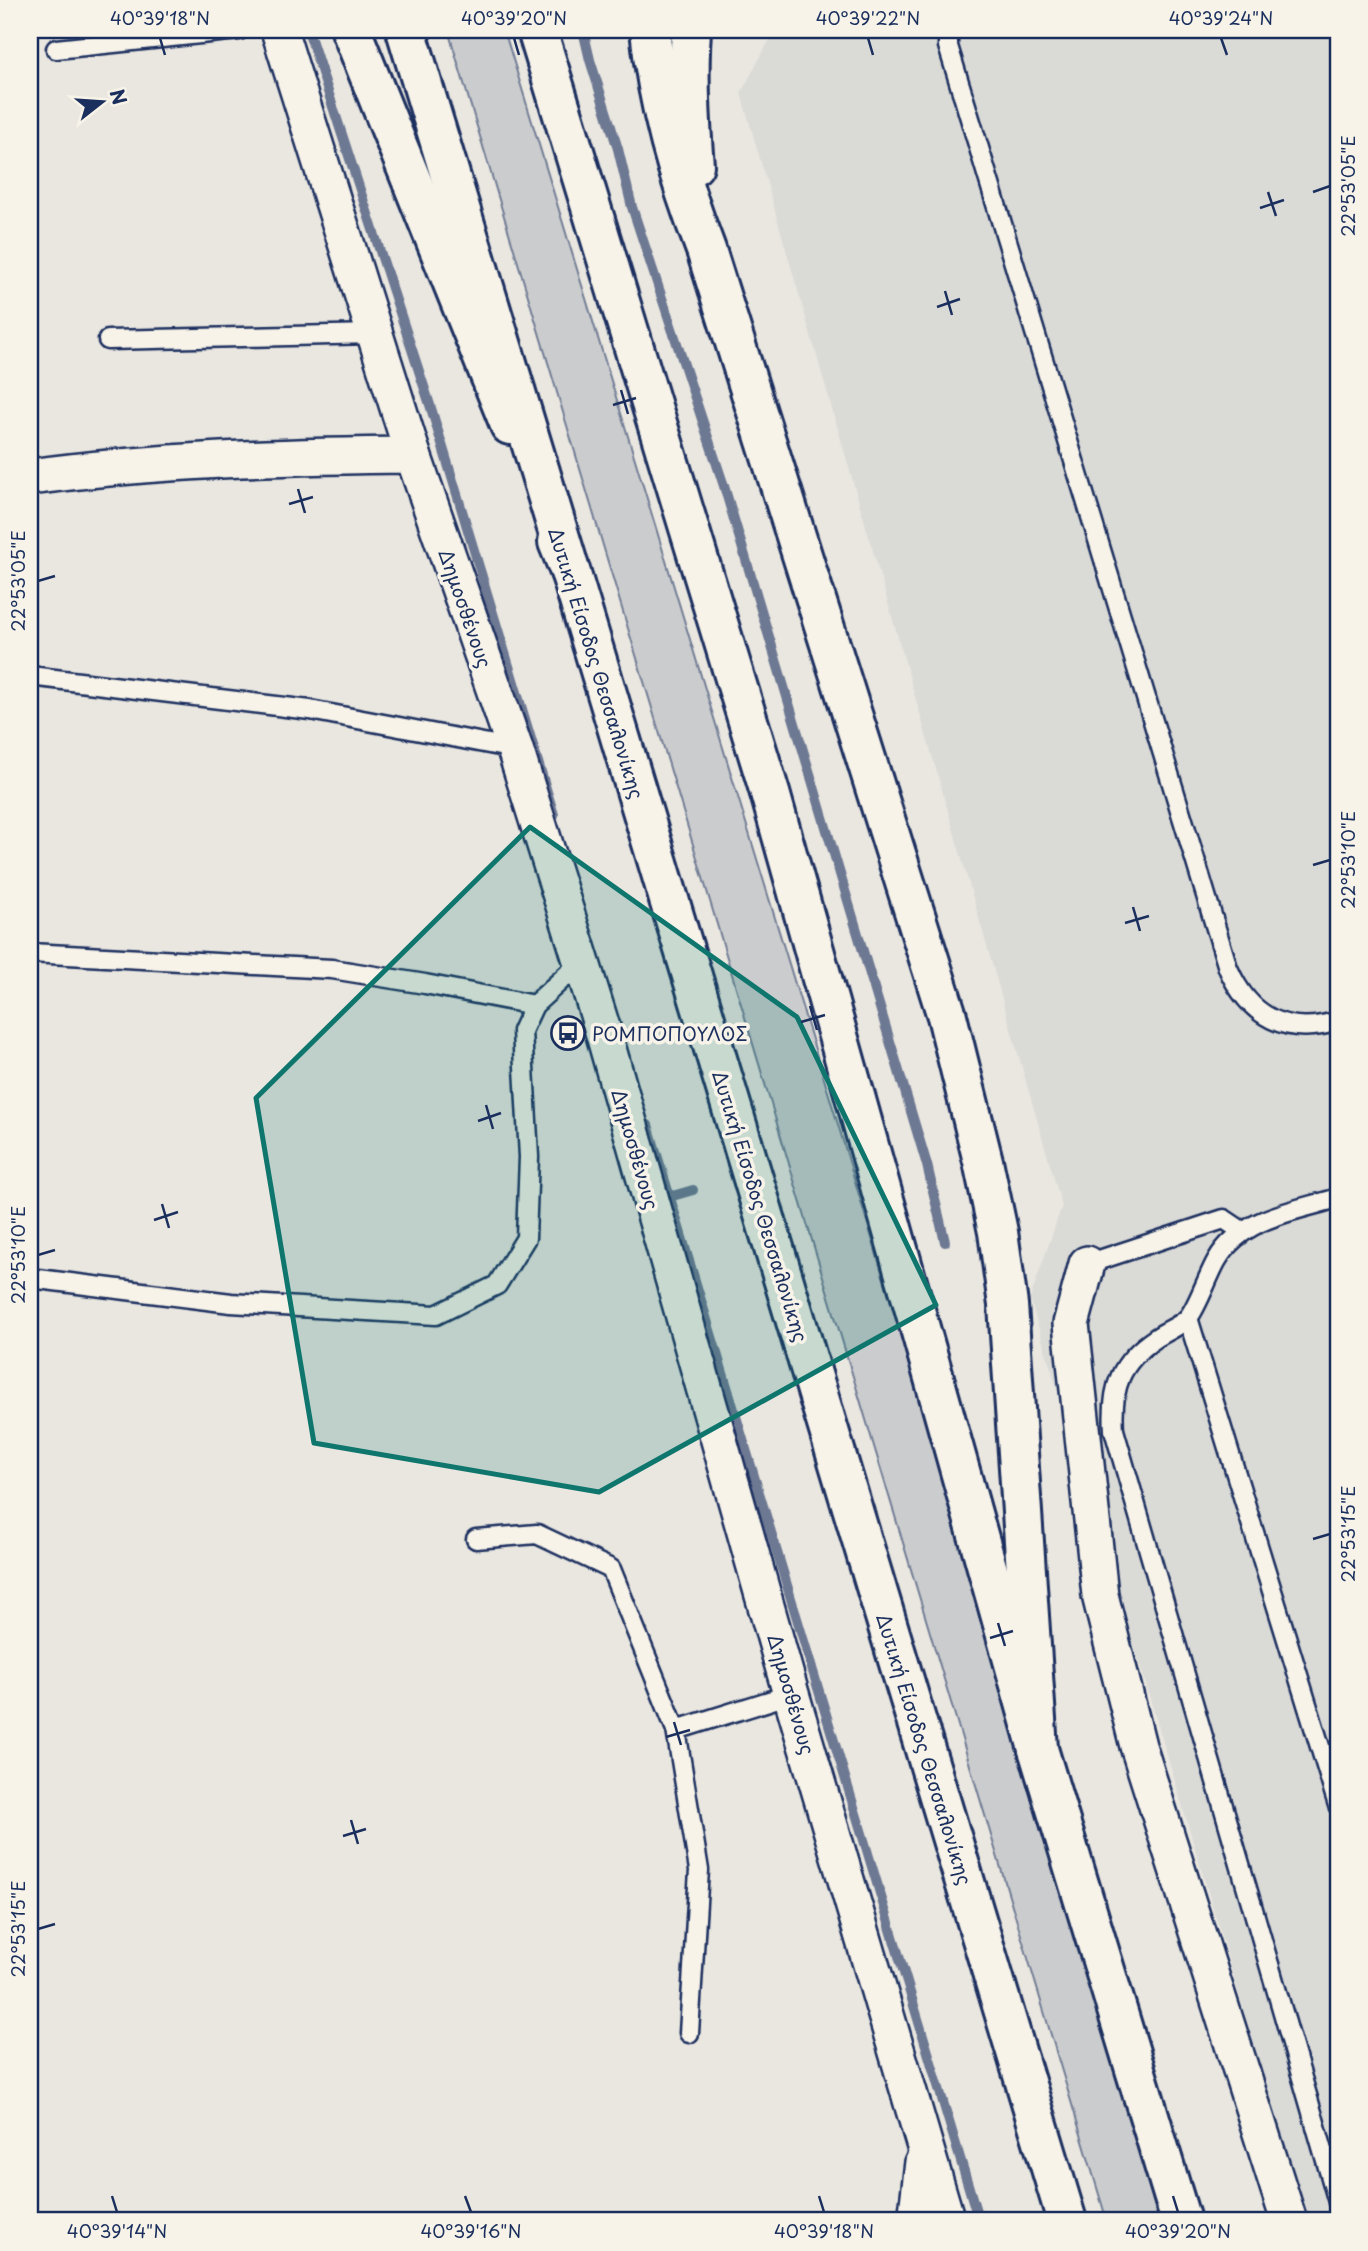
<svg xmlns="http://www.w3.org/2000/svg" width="1368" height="2251" font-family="'Playpen Sans',sans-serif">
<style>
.built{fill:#dadad6}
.green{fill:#cbcccd;stroke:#737e96;stroke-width:2}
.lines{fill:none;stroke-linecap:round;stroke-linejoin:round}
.stream{stroke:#6d7892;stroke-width:10}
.service-casing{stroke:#1b2f5e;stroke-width:23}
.minor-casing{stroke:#1b2f5e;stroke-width:40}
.trunk-casing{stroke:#1b2f5e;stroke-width:44}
.motorway-casing{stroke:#1b2f5e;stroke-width:44}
.service{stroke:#f7f3e8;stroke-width:18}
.minor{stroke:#f7f3e8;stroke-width:35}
.trunk{stroke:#f7f3e8;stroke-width:38}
.motorway{stroke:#f7f3e8;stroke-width:38}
.marked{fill:#0f766e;fill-opacity:0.2;stroke:#0f766e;stroke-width:5;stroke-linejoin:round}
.ticks{fill:none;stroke:#1b2f5e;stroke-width:2.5}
.labels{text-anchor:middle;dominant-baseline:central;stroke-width:7;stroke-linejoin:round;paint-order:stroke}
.street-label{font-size:19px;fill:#1b2f5e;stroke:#f7f3e8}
.poi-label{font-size:19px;fill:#1b2f5e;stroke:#f7f3e8;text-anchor:start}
.neatline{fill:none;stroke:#1b2f5e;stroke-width:2.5}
.ticks-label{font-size:18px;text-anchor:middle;fill:#1b2f5e}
</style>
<rect width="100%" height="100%" fill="#eae7e0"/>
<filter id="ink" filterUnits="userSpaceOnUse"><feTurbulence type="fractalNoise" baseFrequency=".0143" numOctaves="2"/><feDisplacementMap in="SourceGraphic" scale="14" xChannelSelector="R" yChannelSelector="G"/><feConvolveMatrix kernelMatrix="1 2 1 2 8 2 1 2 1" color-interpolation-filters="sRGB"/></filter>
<g filter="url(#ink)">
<!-- built -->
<polygon class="built" points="775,30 1338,30 1338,2221 1307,2221 1030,1299 1062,1206 741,93"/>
<!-- green -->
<polygon class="green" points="448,30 504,30 843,1141 1164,2221 1107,2221"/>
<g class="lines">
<!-- stream -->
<g class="stream">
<polyline points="308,30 431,408 554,815"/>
<polyline points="583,30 590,60 618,149 632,207 724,486 927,1165 945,1242"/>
<polyline points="648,1125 979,2221"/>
<polyline points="669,1197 693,1190"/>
</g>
<!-- service casing -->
<g class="service-casing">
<g id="service">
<path d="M948,30v16l280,922c21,49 59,69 110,53"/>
<polyline points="56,49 239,30"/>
<polyline points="108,340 375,334"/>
<polyline points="30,676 310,710 515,749"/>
<polyline points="30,953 332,969 425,984 534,1005"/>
<path d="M1338,1198c-43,13 -96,19 -121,62 -8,13 -20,48 -29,58 -8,8 -22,13 -32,20 -36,24 -45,49 -42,92l224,772"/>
<polyline points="1087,1264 1224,1219 1242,1231"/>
<polyline points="30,1278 231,1303 436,1315 497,1285 526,1238 529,1157 522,1031 534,1005 581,962"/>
<polyline points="1188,1318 1338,1805"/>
<polyline points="476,1539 537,1534 611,1569 676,1730 699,1870 689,2033"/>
<polyline points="676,1730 791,1694"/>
</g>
</g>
<!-- minor casing -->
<g class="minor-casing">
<g id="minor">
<polyline points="279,30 413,455"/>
<path d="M30,477c126,-17 256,-21 383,-22l102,294 86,275 190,670 156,527"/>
<polyline points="1087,1264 1071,1324 1100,1595 1138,1746 1289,2221"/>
<polyline points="916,2221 923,2162"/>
</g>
</g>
<!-- trunk casing -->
<g class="trunk-casing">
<g id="trunk">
<polyline points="351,30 510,425"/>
<path d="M650,30c8,78 28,147 56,220l241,766 36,145 15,71 10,73 30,444 143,472"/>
<path d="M691,30c-3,45 -1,90 3,135"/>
<polyline points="558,542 571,574 1067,2221"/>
</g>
</g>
<!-- motorway casing -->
<g class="motorway-casing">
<g id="motorway">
<polyline points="406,30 571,574"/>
<polyline points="537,30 770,793 1038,1749"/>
</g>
</g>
<!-- service -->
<use href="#service" class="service"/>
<!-- minor -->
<use href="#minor" class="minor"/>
<!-- trunk -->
<use href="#trunk" class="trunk"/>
<!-- motorway -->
<use href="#motorway" class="motorway"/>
</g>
</g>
<!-- marked area -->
<path class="marked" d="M530,827l267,190 139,288 -337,187 -285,-49 -58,-345z"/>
<!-- ticks -->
<path class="ticks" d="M160,38l5,17M514,38l5,17M868,38l5,17M1221,38l6,17M1268,192l8,24M1313,192l17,-6M1260,208l24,-8M945,291l7,24M937,307l23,-8M621,390l7,24M613,405l23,-7M298,489l7,24M289,504l24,-7M38,581l17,-5M1313,865l17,-5M1133,907l7,24M1125,923l24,-7M810,1006l7,24M801,1022l24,-7M486,1105l7,24M478,1121l23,-8M162,1204l7,24M154,1220l24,-8M38,1255l17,-5M1313,1539l17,-5M998,1623l7,23M990,1638l23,-7M674,1722l7,23M666,1737l24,-7M351,1820l7,24M343,1836l23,-7M38,1929l17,-5M112,2196l5,16M465,2196l6,16M819,2196l5,16M1173,2196l5,16"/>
<!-- icons -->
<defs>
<g id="bus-ring" transform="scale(1.75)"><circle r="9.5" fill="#f7f3e8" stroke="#1b2f5e" stroke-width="1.5"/><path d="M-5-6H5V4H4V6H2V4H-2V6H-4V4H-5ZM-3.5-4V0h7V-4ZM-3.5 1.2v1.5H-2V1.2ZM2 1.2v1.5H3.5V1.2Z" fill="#1b2f5e"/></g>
</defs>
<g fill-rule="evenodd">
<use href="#bus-ring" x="568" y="1033"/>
</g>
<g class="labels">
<!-- street labels -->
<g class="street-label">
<text transform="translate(466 608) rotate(71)">Δημοσθένους</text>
<text transform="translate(597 663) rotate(73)">Δυτική Είσοδος Θεσσαλονίκης</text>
<text transform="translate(636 1149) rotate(74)">Δημοσθένους</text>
<text transform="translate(761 1206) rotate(73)">Δυτική Είσοδος Θεσσαλονίκης</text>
<text transform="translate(792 1694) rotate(74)">Δημοσθένους</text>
<text transform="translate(925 1749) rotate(73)">Δυτική Είσοδος Θεσσαλονίκης</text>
</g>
<!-- poi labels -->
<g class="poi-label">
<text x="592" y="1033">ΡΟΜΠΟΠΟΥΛΟΣ</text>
</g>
</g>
<!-- margin -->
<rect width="1368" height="2251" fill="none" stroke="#f7f3e8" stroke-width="77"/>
<!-- north arrow -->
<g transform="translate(102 102) rotate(73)" stroke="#f7f3e8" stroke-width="5" paint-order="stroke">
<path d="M0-5L12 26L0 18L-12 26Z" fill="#1b2f5e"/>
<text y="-10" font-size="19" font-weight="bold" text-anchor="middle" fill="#1b2f5e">N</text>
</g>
<rect x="38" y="38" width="1292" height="2174" class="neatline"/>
<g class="ticks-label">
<text x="160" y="25">40°39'18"N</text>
<text x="514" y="25">40°39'20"N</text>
<text x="868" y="25">40°39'22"N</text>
<text x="1221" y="25">40°39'24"N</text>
<text transform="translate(1349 186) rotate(-90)" y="6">22°53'05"E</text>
<text transform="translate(19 581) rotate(-90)" y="6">22°53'05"E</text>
<text transform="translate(1349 860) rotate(-90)" y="6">22°53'10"E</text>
<text transform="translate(19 1255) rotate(-90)" y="6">22°53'10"E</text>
<text transform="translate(1349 1534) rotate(-90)" y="6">22°53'15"E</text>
<text transform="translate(19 1929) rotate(-90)" y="6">22°53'15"E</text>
<text x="117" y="2238">40°39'14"N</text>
<text x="471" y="2238">40°39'16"N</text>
<text x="824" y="2238">40°39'18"N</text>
<text x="1178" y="2238">40°39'20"N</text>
</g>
</svg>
